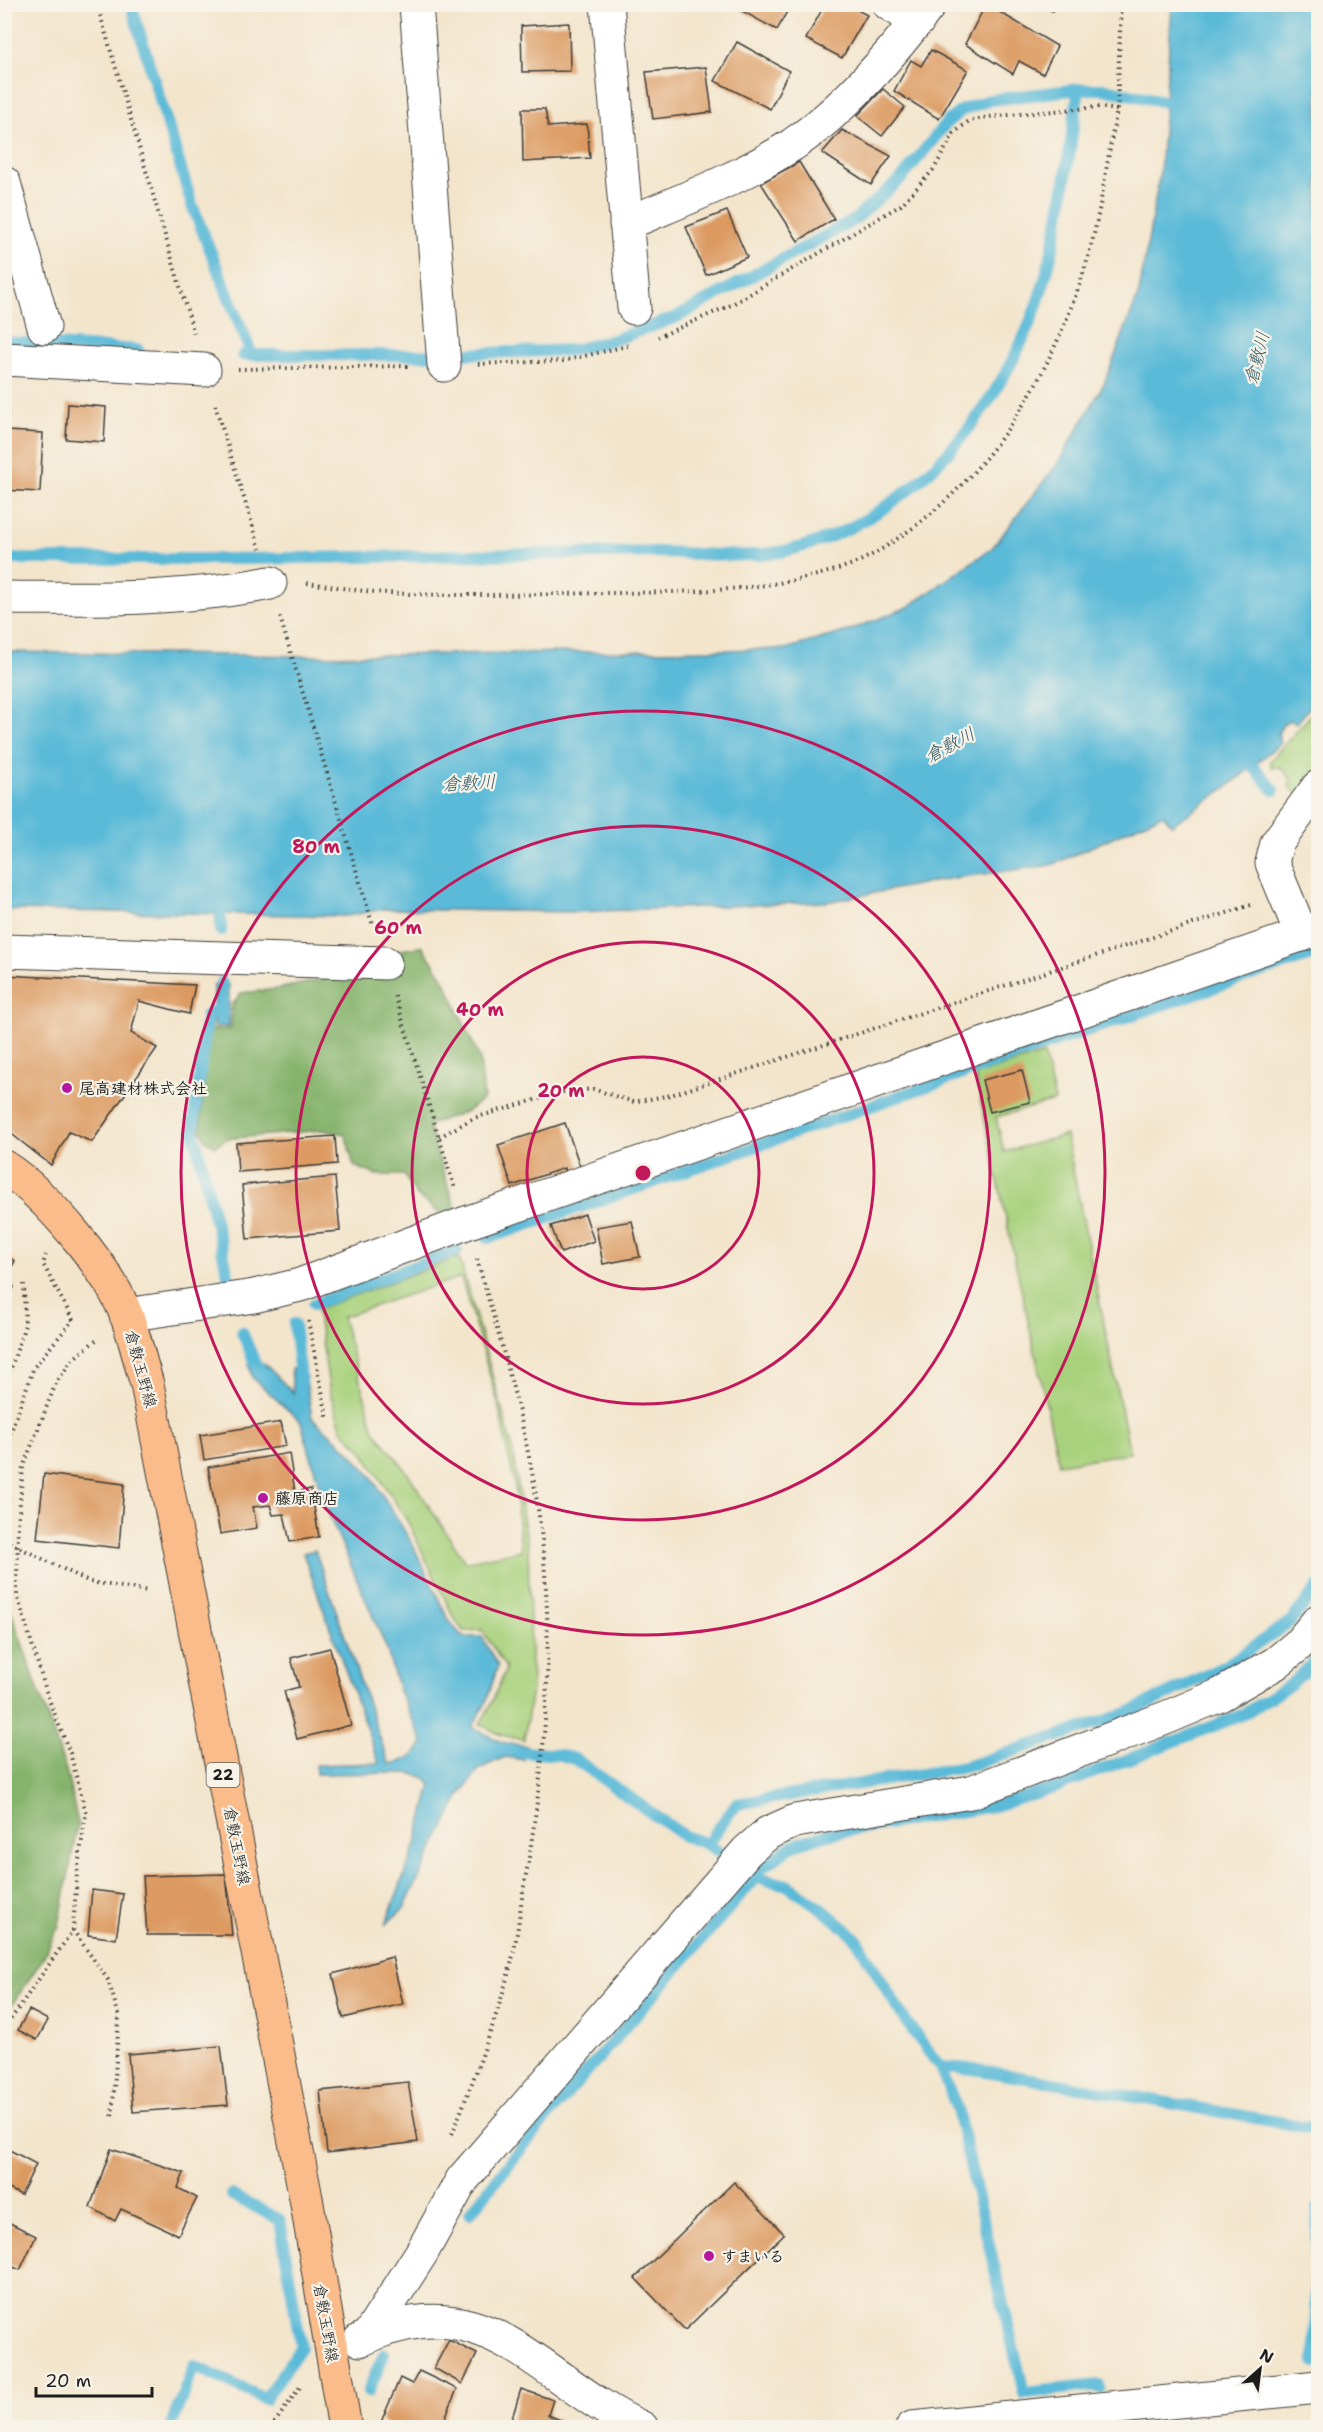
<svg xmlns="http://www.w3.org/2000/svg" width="1323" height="2432" font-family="'Shantell Sans','Klee One',sans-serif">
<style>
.green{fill:#a7d17c;stroke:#62764c;stroke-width:1.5;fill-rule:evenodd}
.forest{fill:#85b36c;stroke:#506844;stroke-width:1.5}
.water{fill:#5abad8;stroke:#3b6b7a;stroke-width:1.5}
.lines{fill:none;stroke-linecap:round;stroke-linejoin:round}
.stream{stroke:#5abad8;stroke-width:12}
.building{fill:#dc9a60}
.minor-casing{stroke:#3c3a36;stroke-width:35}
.major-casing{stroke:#3c3a36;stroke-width:35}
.path{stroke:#3c3a36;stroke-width:4;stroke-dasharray:1.5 4.5;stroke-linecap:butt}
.minor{stroke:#fff;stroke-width:33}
.major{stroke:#fabc8b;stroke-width:33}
.ring{fill:none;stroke:#c2185b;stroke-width:3}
.poi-dot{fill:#b5179e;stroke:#f7f3e8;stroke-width:2}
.labels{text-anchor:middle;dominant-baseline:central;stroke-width:4.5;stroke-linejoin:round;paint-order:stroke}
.shield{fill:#f7f3e8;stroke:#5e5c59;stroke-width:1.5}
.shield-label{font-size:15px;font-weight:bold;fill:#1c1c1c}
.poi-label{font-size:16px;font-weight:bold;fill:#1c1c1c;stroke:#f7f3e8;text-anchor:start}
.street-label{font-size:16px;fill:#1c1c1c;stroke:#f7f3e8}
.water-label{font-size:18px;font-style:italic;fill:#355b67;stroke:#f7f3e8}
.centre{fill:#c2185b;stroke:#f7f3e8;stroke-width:3}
.ring-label{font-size:18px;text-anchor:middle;font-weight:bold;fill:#c2185b;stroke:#f7f3e8;stroke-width:4.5;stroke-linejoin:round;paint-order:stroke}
</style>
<rect width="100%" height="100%" fill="#f7f3e8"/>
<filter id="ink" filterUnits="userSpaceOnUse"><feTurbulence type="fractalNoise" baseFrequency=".0167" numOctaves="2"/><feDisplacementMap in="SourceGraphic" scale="12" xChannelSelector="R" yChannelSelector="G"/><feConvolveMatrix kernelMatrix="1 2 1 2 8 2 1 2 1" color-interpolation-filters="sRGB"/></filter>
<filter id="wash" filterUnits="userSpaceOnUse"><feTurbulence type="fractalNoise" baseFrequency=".008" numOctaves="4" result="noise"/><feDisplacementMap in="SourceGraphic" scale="24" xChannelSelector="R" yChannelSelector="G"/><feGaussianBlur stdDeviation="1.35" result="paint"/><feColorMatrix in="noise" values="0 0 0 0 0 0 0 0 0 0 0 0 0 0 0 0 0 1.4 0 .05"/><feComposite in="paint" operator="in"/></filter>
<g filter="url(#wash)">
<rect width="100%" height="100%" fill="#f3e5cc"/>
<!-- green -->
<g class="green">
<polygon points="1318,707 1318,773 1299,796 1289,787 1291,779 1280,767 1272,768 1270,761"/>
<polygon points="1044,1054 1055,1101 996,1117 1004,1152 1066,1135 1130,1453 1059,1464 975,1075"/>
<path d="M459,1257l52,185 17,105 4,142 -8,51 -23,-5 -21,-11 11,-19 15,-37 -24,-38 -19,1 -10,-15 -45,-94 -47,-73 -19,-19 -12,-37 -13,-84zM461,1277l37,127 17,83 6,63 -56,12 -56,-87 -35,-45 -32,-113z"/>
</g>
<!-- forest -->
<g class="forest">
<polygon points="422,946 444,979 480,1059 484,1098 468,1111 428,1125 456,1210 438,1212 416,1195 404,1175 376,1175 354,1166 345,1134 322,1130 225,1139 216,1146 206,1141 200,1129 209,1029 231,1029 232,1005 241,993 277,989 335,977 399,972 395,951"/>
<polygon points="5,1500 10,1501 7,1600 66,1770 78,1823 59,1925 42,1960 5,2015"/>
</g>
<!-- water -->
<g class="water">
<polygon points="1172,5 1318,5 1318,697 1297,723 1290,720 1283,724 1278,734 1281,743 1230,785 1172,825 1163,814 1052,865 953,878 826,902 576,912 384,909 347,916 5,910 5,652 311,656 785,649 848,631 908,607 992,548 1058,463 1104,384 1139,293 1160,172"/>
<polygon points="214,984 229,985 229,1027 214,1026"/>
<path d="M249,1364h16l28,29 -2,-24 13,-2 8,51 35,31 24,27 41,67 37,77 13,17h20l16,29 -12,37 -14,24 29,15 26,4 -3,14 -19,-3 -26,12 -20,28 -55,111 -19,17 31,-81 15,-59 -7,-8 -17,-4 -91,1 -1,-9 64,-2 -76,-210 12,-3 74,214c17,-3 26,-6 34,-22l-24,-51 -13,-44 -62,-144 -23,-81 -49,-45z"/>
</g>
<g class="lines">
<!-- stream -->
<g class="stream">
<polyline points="131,4 192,205 252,355"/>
<polyline points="4,342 138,350"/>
<polyline points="243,355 431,355 573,350 613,340 677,317 854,220 902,178 947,122 962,110 990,100 1079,89"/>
<path d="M4,559h238l421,-7c40,2 83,7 122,-1 127,-28 222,-146 258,-265 19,-65 25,-131 36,-197h25l78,16"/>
<polyline points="1243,755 1274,790"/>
<polyline points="220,899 221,931"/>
<polyline points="222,983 221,1011 215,1010 207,1015 193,1129 230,1283"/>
<path d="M488,1238c278,-92 552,-195 830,-285"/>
<polyline points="314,1304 457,1250"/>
<polyline points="294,1324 301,1384"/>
<polyline points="242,1332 256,1365 266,1375"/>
<polyline points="511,1751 560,1755 575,1759 684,1836 707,1844"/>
<polyline points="753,1874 794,1845 827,1834 998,1805 1054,1788 1242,1715 1291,1684 1318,1659"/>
<polyline points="756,1877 787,1885 822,1909 855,1937 905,2020 940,2067 957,2109 1024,2393 1099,2385 1100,2389"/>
<polyline points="940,2067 973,2069 1318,2129"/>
<polyline points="1318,2209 1315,2361 1318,2361"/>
<polyline points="470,2213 541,2124 756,1877 707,1844 736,1804 965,1767 1128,1713 1227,1665 1291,1621 1318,1587"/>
<polyline points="368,2392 384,2354"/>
<polyline points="1108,2426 1108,2428"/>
<polyline points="170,2428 194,2366 265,2399 301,2347 280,2220 232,2195"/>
</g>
</g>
<g id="blocks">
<!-- building -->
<g class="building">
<polygon points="745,4 791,4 777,30 742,11"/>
<polygon points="825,4 846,4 867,15 842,58 806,39"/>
<polygon points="986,4 1057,46 1043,74 1019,61 1013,74 965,44"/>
<polygon points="1032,4 1055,4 1053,11"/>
<polygon points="569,23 570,71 522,72 521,26"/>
<polygon points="737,42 789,71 770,109 715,81"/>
<polygon points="931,50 968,70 939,119 894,91 911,60 921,66"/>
<polygon points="706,67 712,112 653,119 646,72"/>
<polygon points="883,89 905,107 882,136 857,116"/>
<polygon points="522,109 545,109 548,127 587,124 590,158 523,162"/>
<polygon points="842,130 891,156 871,185 822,153"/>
<polygon points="799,162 834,219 798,241 761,183"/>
<polygon points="727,211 747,257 706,275 686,227"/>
<polygon points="4,397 9,398 8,431 43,433 40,492 4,490"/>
<polygon points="68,404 106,407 104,442 66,439"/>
<polygon points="4,975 195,985 189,1014 139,1001 131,1033 157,1048 92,1142 69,1132 51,1165 4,1128"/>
<polygon points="1022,1070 1030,1102 990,1112 982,1080"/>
<polygon points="565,1123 581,1169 565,1174 564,1168 512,1186 498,1145"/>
<polygon points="335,1136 337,1164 238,1172 236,1143"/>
<polygon points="335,1177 340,1231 247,1239 242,1185"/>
<polygon points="585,1214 594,1241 561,1253 551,1226"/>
<polygon points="632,1221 640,1257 603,1264 596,1227"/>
<polygon points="4,1255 15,1261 4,1281"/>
<polygon points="4,1282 14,1287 4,1304"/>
<polygon points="281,1422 286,1446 204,1460 200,1435"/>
<polygon points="289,1453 295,1492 311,1489 319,1537 290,1542 284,1514 273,1515 270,1505 253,1507 257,1528 220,1534 208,1467"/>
<polygon points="44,1474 124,1484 119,1548 37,1539"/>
<polygon points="330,1648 351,1725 297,1739 284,1691 299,1687 291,1658"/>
<polygon points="226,1874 232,1935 147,1935 143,1876"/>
<polygon points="92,1890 123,1894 116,1939 88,1935"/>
<polygon points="392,1957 403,2004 343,2018 333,1974"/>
<polygon points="29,2010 48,2020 37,2040 18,2030"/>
<polygon points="221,2046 228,2105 133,2112 128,2054"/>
<polygon points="408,2082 418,2142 327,2153 320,2091"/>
<polygon points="4,2147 36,2164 21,2195 7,2188 4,2193"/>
<polygon points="111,2149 184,2173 178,2188 197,2198 178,2235 121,2209 115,2221 90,2207"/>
<polygon points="734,2182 784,2234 685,2330 635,2278"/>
<polygon points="4,2220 36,2236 20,2270 4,2263"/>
<polygon points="449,2340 477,2354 462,2384 434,2368"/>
<polygon points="419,2371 457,2389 441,2428 395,2428 381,2422 400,2378 412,2384"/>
<polygon points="521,2389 553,2400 548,2415 580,2428 509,2428"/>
</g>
</g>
</g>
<g filter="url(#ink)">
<use href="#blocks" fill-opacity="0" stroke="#3c3a36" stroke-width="1.5"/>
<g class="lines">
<!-- minor casing -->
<g class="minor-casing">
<g id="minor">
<polyline points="416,4 444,365"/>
<polyline points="607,4 634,308"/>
<polyline points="889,4 918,21"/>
<polyline points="4,183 44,327"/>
<path d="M626,224c56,-24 115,-46 166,-79 53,-36 99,-90 138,-141"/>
<polyline points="4,359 204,370"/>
<path d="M4,598c90,1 179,2 266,-15"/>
<polyline points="1302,935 1272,863 1277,843 1318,787"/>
<polyline points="4,951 385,963"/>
<polyline points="126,1315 254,1296 300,1285 466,1223 1318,929"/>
<polyline points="369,2335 422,2252 462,2180 747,1851 768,1833 795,1821 971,1792 1168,1717 1220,1695 1276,1663 1298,1645 1318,1621"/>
<path d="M360,2340c126,-61 179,41 282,88"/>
<polyline points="912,2428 1318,2387"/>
</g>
</g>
<!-- major casing -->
<g class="major-casing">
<path id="major" d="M4,1167c42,27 106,103 123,150 8,21 13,45 20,67l159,814 39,230"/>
</g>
<!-- path -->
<g class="path">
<polyline points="97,4 194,334"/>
<polyline points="1117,110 1121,4"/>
<polyline points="478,364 563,361 631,345"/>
<polyline points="238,369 408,366"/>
<polyline points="215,405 260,549"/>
<path d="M307,583c27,3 55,9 82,10 74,4 147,1 221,0 80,-1 164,-1 240,-28 20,-7 40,-21 57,-33 91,-65 148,-165 180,-271 14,-48 20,-102 30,-151l-19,-3 -110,10 -19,4 -15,12 -20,36 -33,36 -170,100 -73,32"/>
<polyline points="280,617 373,926"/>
<polyline points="395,996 455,1189"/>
<polyline points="439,1137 474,1118 562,1092 593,1089 634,1102 671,1095 1251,905"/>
<polyline points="308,1321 328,1421"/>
<polyline points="96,1340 73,1359 56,1383 23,1467 18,1525 17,1595 48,1697 70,1753 86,1813 77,1873 73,1930 108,1980 119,2016 112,2120"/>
<polyline points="4,1390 25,1325 24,1284"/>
<polyline points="4,1441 7,1442 34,1367 73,1320 43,1264 46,1255"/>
<polyline points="4,1540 90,1582 149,1591"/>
<polyline points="4,2029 73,1930"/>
<path d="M452,2134c21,-53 42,-107 57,-163 8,-27 10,-57 15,-85 22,-122 32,-246 15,-370 -12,-88 -38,-174 -63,-260"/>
<polyline points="271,2428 300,2387"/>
</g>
<!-- minor -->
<use href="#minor" class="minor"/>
<!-- major -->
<use href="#major" class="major"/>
</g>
</g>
<!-- distance rings -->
<g class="ring">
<circle cx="643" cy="1173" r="116"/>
<circle cx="643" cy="1173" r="231"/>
<circle cx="643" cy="1173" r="347"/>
<circle cx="643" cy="1173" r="462"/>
</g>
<!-- markers -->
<g class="poi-dot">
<circle cx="67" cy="1088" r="6"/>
<circle cx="263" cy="1498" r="6"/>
<circle cx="709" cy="2256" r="6"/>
</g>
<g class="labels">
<!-- shield labels -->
<rect class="shield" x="206.5" y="1763" width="33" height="24" rx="4.5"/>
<g class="shield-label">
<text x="223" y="1775">22</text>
</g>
<!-- poi labels -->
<g class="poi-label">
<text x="79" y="1088">尾高建材株式会社</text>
<text x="275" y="1498">藤原商店</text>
<text x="721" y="2256">すまいる</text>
</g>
<!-- street labels -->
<g class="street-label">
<text transform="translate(141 1369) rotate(75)">倉敷玉野線</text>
<text transform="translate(237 1846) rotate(79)">倉敷玉野線</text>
<text transform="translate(326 2323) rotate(80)">倉敷玉野線</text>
</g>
<!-- water labels -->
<g class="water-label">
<text transform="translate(1257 358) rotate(-76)">倉敷川</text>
<text transform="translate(950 745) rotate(-28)">倉敷川</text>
<text transform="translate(469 783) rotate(-3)">倉敷川</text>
</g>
</g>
<circle cx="643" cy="1173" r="9" class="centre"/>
<g class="ring-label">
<text x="316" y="853">80 m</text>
<text x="398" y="934">60 m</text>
<text x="480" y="1016">40 m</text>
<text x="561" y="1097">20 m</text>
</g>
<!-- margin -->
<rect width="1323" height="2432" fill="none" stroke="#f7f3e8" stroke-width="24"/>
<!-- north arrow -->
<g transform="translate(1260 2369) rotate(28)" stroke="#f7f3e8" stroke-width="4.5" paint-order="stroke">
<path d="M0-4.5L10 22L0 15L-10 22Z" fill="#1c1c1c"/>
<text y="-9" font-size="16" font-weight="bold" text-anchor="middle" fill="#1c1c1c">N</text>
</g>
<!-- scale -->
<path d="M36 2387v9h116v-9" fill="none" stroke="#1c1c1c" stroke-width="3"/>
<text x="45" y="2387" font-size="18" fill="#1c1c1c" stroke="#f7f3e8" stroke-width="4.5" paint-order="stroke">20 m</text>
</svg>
